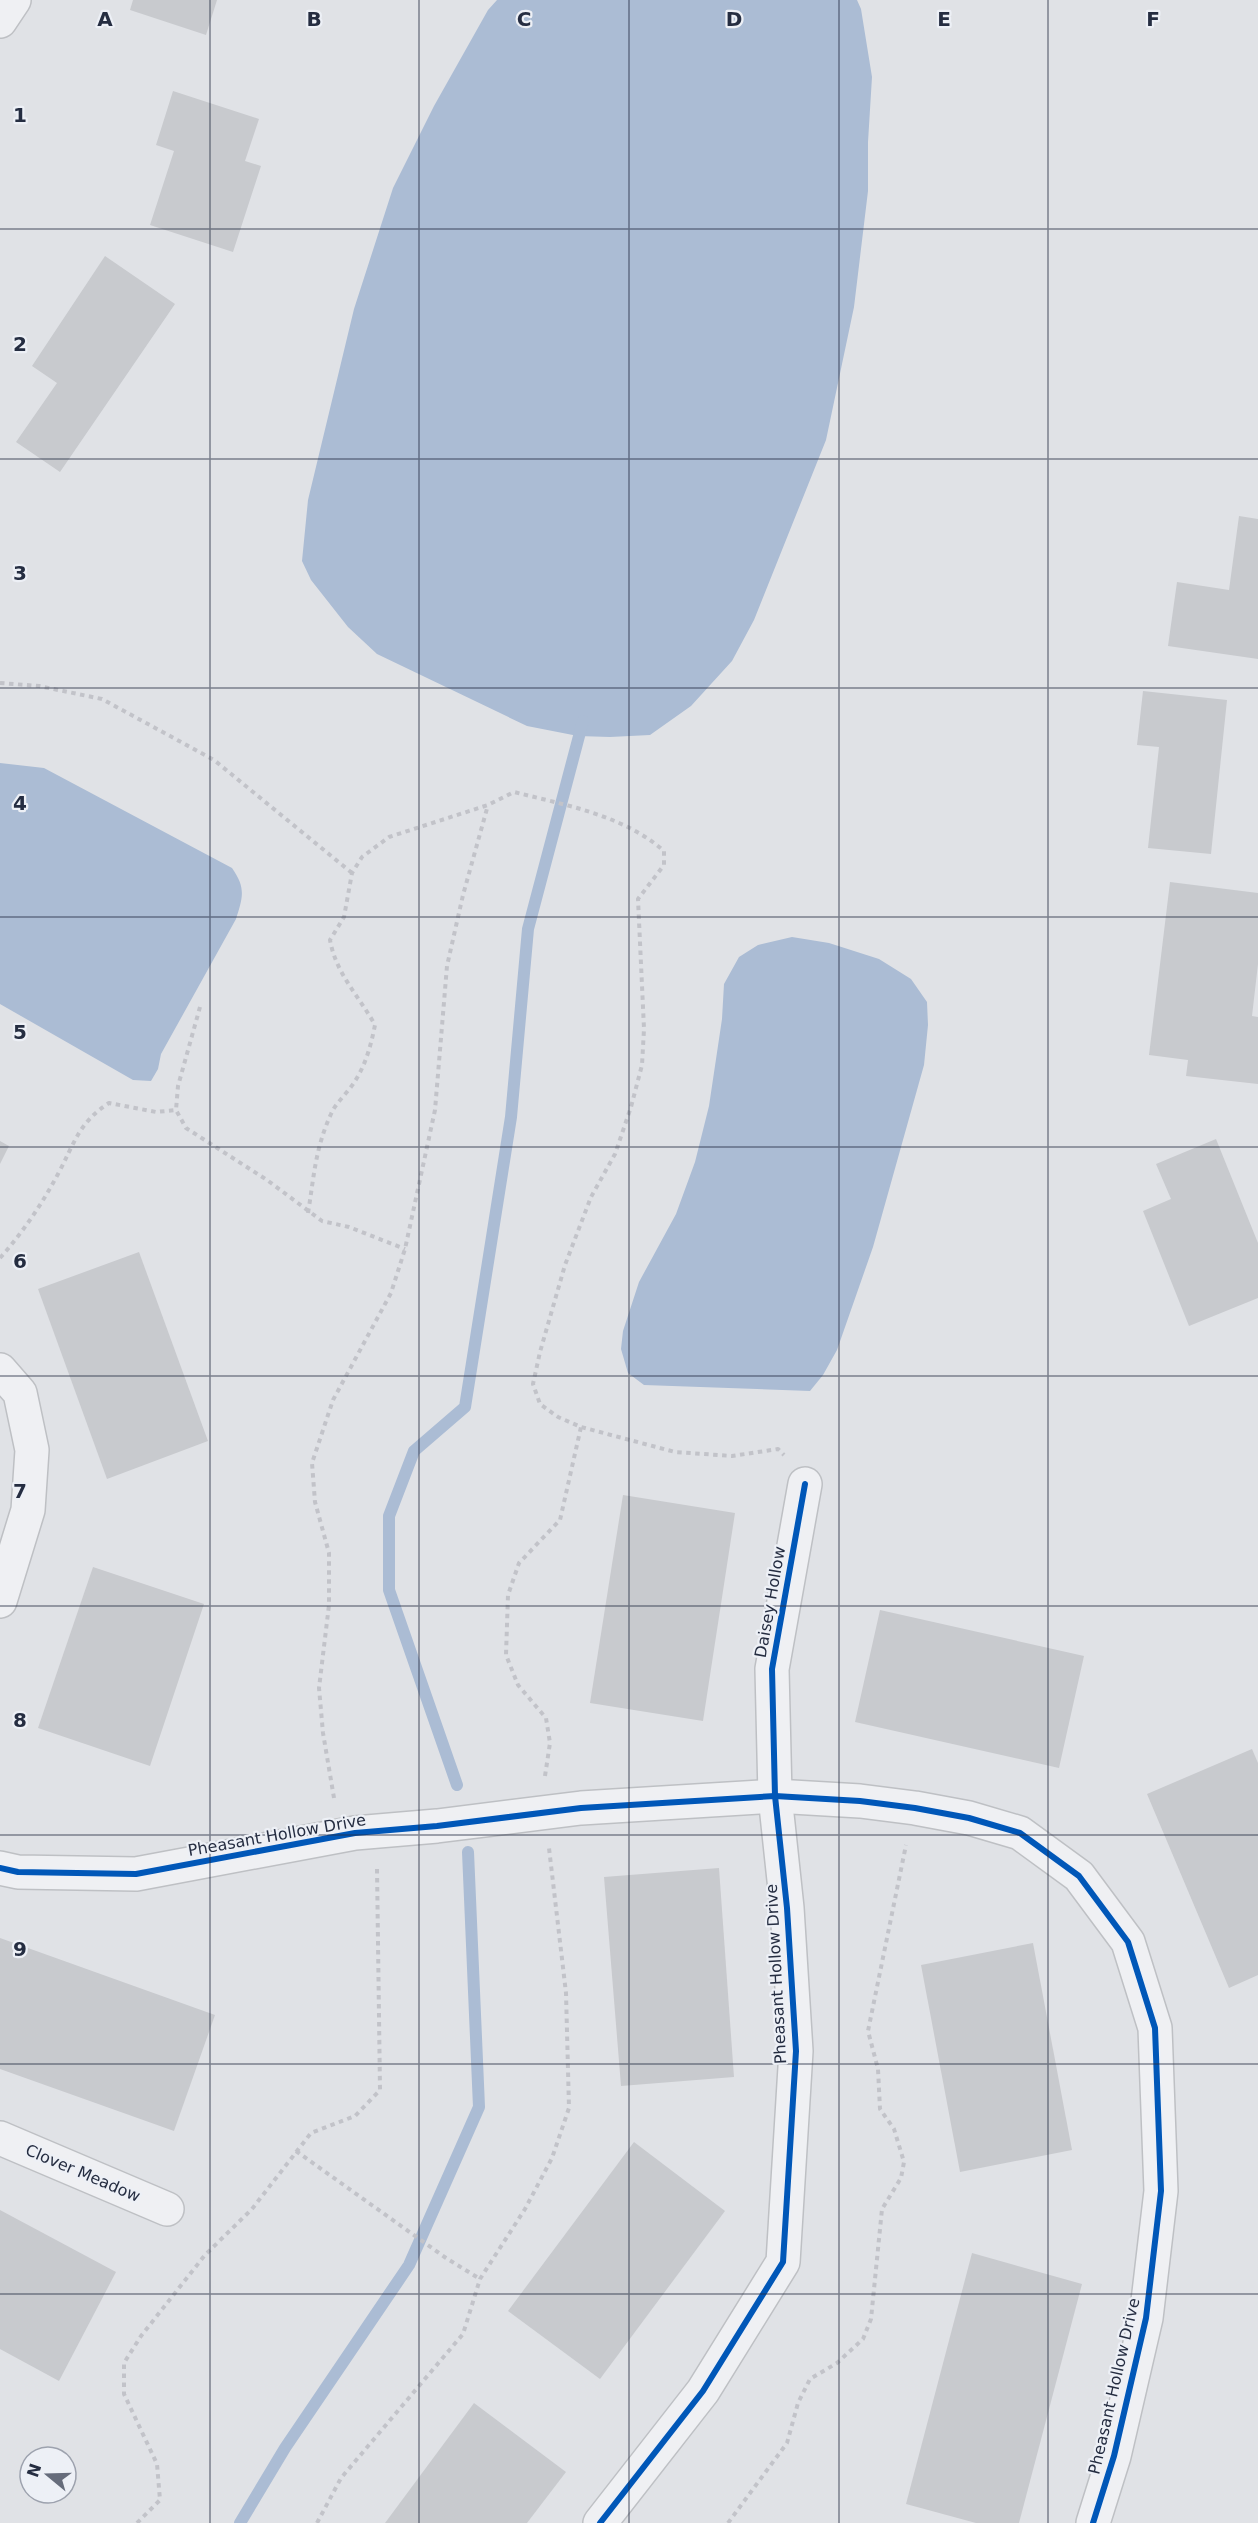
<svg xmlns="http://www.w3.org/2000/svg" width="1258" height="2523" font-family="'DejaVu Sans',sans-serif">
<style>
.water{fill:#abbcd4}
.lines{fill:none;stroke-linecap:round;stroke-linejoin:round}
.stream{stroke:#abbcd4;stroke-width:12}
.building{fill:#c8cace}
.street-casing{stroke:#bec0c4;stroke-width:36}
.path{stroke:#c2c3c9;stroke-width:4;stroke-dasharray:4.5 4.5;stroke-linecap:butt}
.street{stroke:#eff0f3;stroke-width:33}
.cycleway-casing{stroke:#edf0f6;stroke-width:10}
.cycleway{stroke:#0057b8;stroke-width:6}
.grid{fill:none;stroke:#252d41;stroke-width:1.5;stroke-opacity:0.55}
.labels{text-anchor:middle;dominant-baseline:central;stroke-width:4.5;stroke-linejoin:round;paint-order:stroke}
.street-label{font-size:16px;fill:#252d41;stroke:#edf0f6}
.grid-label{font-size:20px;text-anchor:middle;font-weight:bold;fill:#252d41;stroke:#edf0f6;stroke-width:4.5;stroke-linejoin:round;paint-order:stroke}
</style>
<rect width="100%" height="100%" fill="#e0e2e6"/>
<!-- water -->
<g class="water">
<polygon points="497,0 857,0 861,9 872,77 868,142 868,191 854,307 826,440 754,620 732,661 691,706 650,735 610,737 578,736 527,726 377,654 348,627 311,580 302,561 308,500 354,309 393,188 434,106 488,10"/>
<path d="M0,763l44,5 188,100c14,20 11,29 4,51l-75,135 -3,15 -7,12 -18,-1 -133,-76z"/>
<polygon points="792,937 829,943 879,959 911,979 927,1002 928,1025 924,1065 873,1247 837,1350 823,1375 810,1391 644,1385 628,1373 621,1349 623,1331 639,1282 676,1214 695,1162 709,1106 722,1019 724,984 739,957 758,945"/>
</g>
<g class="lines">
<!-- stream -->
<g class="stream">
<polyline points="457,1785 389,1590 389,1516 414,1451 465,1407 511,1117 528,929 583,721"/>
<polyline points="240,2523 285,2448 409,2265 479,2107 468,1852"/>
</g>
</g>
<!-- building -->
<g class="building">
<polygon points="133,0 217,0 206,35 130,10"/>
<polygon points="173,91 259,119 245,161 261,166 233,252 150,225 174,151 156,145"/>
<polygon points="105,256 175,304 60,472 16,442 57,383 32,366"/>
<polygon points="1239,516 1258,519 1258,659 1168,646 1177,582 1229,590"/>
<polygon points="1143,691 1227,700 1211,854 1148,848 1159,747 1137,745"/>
<polygon points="1170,882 1258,893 1258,964 1252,1016 1258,1017 1258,1084 1186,1076 1188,1060 1149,1055"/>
<polygon points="1216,1139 1258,1243 1258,1298 1189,1326 1143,1211 1171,1199 1156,1164"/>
<polygon points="0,1141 9,1146 0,1164"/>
<polygon points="139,1252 208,1441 107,1479 38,1289"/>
<polygon points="623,1495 735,1513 703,1721 590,1703"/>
<polygon points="93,1567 204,1604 150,1766 38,1728"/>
<polygon points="880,1610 1084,1656 1059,1768 855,1722"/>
<polygon points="1252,1749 1258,1763 1258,1975 1229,1988 1147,1794"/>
<polygon points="719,1868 734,2077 621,2086 604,1877"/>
<polygon points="0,1938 215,2015 174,2131 0,2069"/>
<polygon points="1033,1943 1072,2150 960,2172 921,1965"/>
<polygon points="634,2142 725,2211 600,2379 508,2311"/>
<polygon points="0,2210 116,2272 59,2381 0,2349"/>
<polygon points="972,2253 1082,2284 1019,2523 976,2523 906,2504"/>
<polygon points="474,2403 566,2472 527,2523 385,2523"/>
</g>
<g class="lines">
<!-- street casing -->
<g class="street-casing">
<g id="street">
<polyline points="0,21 14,0"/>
<polyline points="0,1370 20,1393 32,1450 28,1510 0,1601"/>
<polyline points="0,1868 18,1872 136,1874 355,1833 437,1826 581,1808 775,1796 860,1801 915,1808 969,1818 1020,1833 1079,1876 1128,1942 1155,2028 1161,2191 1146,2318 1114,2456 1093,2523"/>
<polyline points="0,2138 167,2209"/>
<polyline points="600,2523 703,2391 783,2262 796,2051 787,1908 775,1796 772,1669 805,1484"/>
</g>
</g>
<!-- path -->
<g class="path">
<polyline points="0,683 39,686 102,699 214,760 352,873"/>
<polyline points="200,1007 178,1086 176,1110 186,1128 267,1180 322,1221 349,1227 405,1249"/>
<path d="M308,1213c6,-36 7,-64 23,-99 5,-12 17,-21 24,-33 11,-17 16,-36 20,-56 -16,-29 -39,-51 -45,-85l14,-23 8,-44 10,-16 27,-20 99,-32 26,-13c51,13 109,23 150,59v14l-26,34 6,130 -2,36 -11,42 -16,47 -24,43 -26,68 -25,87 -7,32 7,20 18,13 23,10 94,25 57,4 46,-7 6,6"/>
<path d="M0,1258c23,-26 42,-54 58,-84 16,-30 21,-52 51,-71l47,9 20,-2"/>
<polyline points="545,1776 550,1743 546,1718 518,1685 506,1655 508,1595 519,1563 560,1520 581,1427"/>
<polyline points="334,1798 323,1733 319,1688 329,1605 329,1553 315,1502 312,1463 333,1400 391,1293 405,1249 435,1110 447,966 463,895 488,805"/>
<polyline points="296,2151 446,2258 480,2279"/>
<polyline points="137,2523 160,2500 157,2464 124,2394 124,2363 141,2336 205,2255 252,2209 311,2133 355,2116 380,2090 377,1868"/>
<polyline points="317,2523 341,2478 463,2334 480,2279 525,2209 552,2158 569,2108 566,1993 549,1848"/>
<polyline points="728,2523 787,2443 798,2403 810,2379 837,2363 863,2339 871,2319 882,2209 901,2178 904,2162 894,2129 880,2109 878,2069 868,2031 906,1845"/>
</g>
<!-- street -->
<use href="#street" class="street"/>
<!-- cycleway casing -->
<g class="cycleway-casing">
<g id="cycleway">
<polyline points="0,1868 18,1872 136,1874 355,1833 437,1826 581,1808 775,1796 860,1801 915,1808 969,1818 1020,1833 1079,1876 1128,1942 1155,2028 1161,2191 1146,2318 1114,2456 1093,2523"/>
<polyline points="600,2523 703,2391 783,2262 796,2051 787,1908 775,1796 772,1669 805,1484"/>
</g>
</g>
<!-- cycleway -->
<use href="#cycleway" class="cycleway"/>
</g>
<!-- grid -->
<path class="grid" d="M210,0v2523M419,0v2523M629,0v2523M839,0v2523M1048,0v2523M0,229h1258M0,459h1258M0,688h1258M0,917h1258M0,1147h1258M0,1376h1258M0,1606h1258M0,1835h1258M0,2064h1258M0,2294h1258"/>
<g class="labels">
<!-- street labels -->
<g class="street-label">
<text transform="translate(770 1602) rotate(-80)">Daisey Hollow</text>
<text transform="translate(277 1835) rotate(-10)">Pheasant Hollow Drive</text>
<text transform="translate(776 1974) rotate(-93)">Pheasant Hollow Drive</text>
<text transform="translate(83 2173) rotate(23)">Clover Meadow</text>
<text transform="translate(1114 2386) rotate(-77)">Pheasant Hollow Drive</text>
</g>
</g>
<g class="grid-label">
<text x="105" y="26">A</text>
<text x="314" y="26">B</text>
<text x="524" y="26">C</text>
<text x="734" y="26">D</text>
<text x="944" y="26">E</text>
<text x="1153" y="26">F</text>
<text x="20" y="122">1</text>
<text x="20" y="351">2</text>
<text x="20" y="580">3</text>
<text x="20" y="810">4</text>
<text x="20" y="1039">5</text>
<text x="20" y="1268">6</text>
<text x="20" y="1498">7</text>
<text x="20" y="1727">8</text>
<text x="20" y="1956">9</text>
</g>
<!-- north arrow -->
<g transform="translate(48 2475) rotate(289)"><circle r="28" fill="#edf0f6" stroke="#9da2ae" stroke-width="1.5"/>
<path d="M0-4.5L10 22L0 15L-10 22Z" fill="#666c7b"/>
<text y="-9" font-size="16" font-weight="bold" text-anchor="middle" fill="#252d41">N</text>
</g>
</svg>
